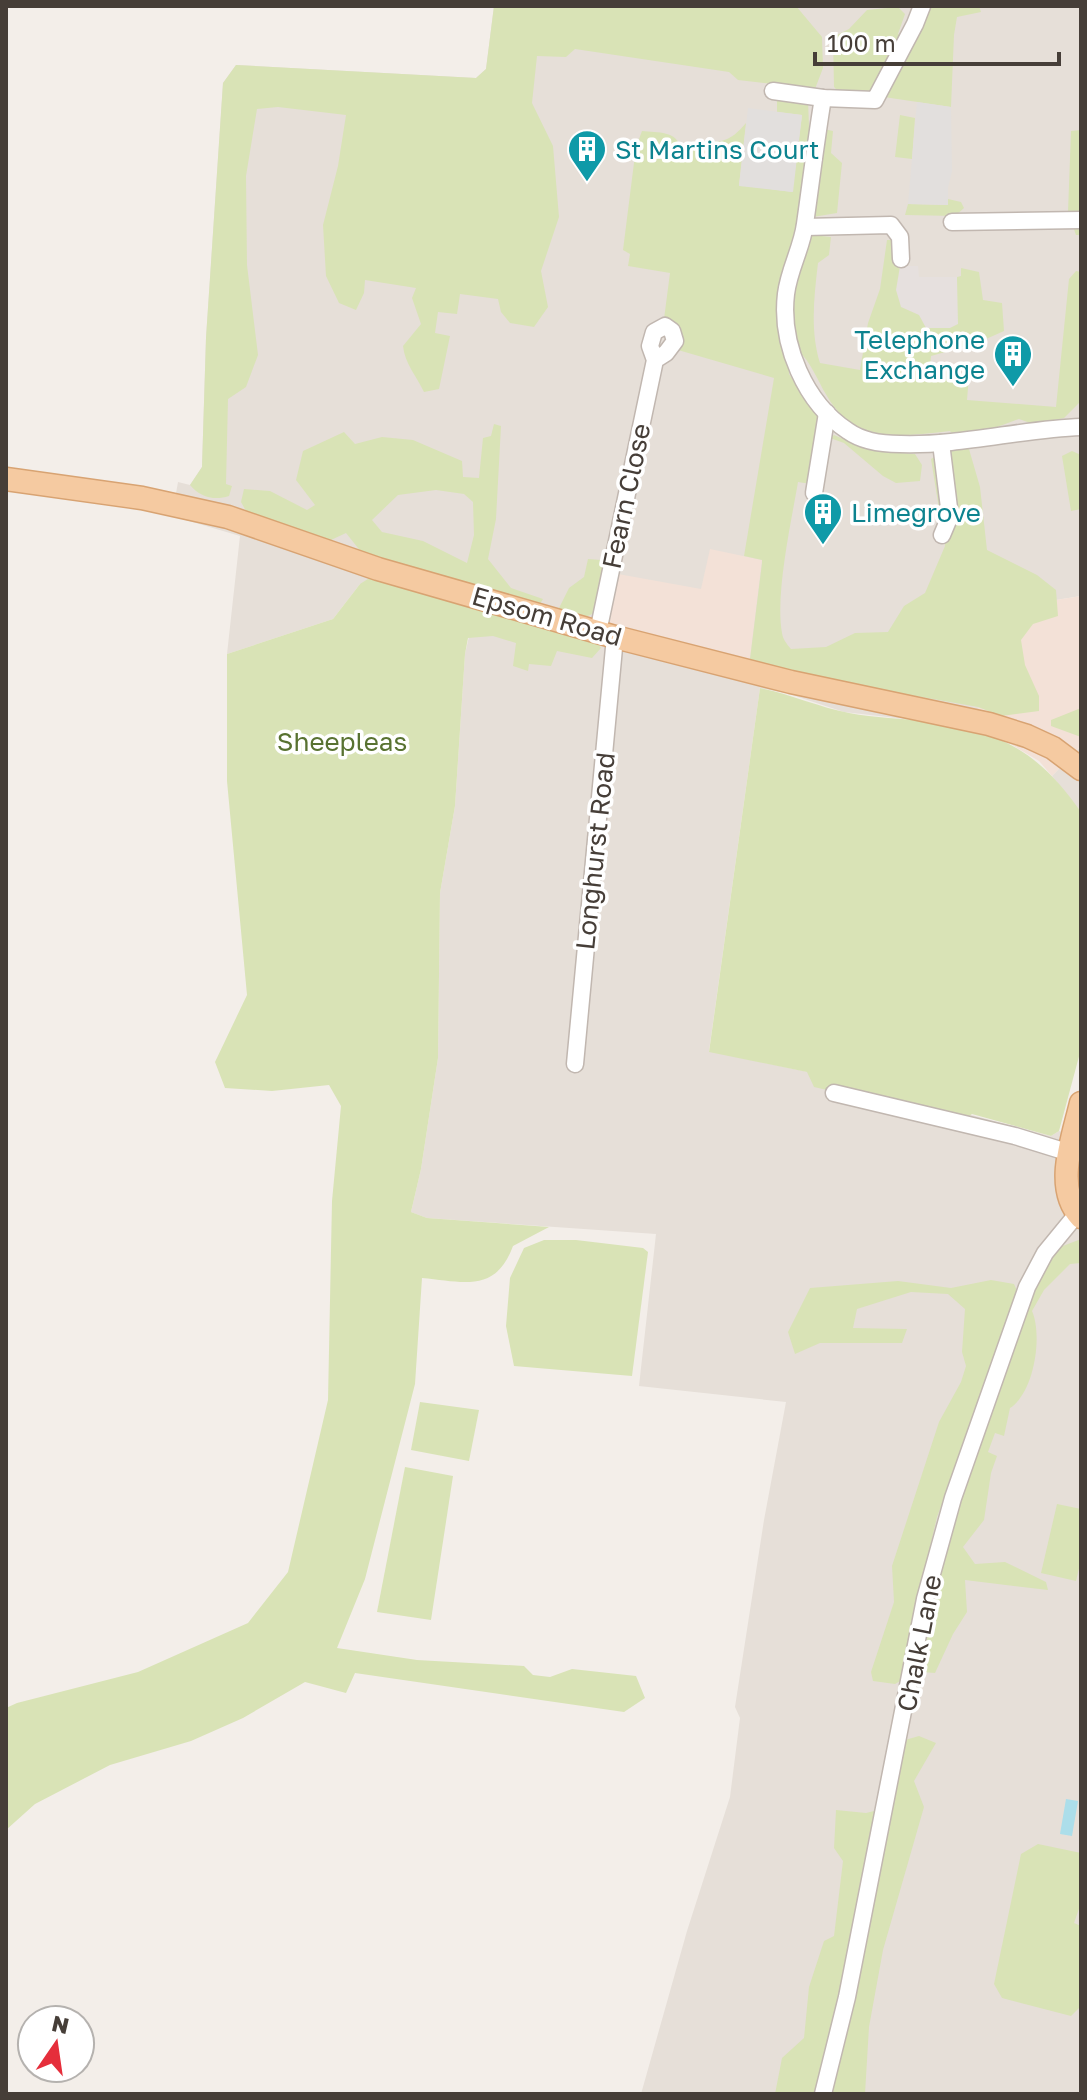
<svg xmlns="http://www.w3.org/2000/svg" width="1087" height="2100" font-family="'Golos Text',sans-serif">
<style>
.residential{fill:#e6dfd8}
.commercial{fill:#f3e1d7}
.industrial{fill:#e6e0de}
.green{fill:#d9e3b6;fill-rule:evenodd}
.parking{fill:#e2dfdd}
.water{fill:#acdeea}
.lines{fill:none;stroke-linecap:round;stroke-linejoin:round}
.minor-casing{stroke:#c1b7b0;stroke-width:19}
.major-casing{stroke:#d8a372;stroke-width:25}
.minor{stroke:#fff;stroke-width:16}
.major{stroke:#f5caa1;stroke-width:22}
.labels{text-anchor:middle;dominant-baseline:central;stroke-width:7;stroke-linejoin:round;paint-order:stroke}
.culture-label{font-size:26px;fill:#0d838f;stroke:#fff;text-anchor:start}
.street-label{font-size:26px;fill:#463e38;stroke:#fff}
.park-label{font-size:26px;fill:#587231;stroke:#fff}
</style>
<rect width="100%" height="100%" fill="#f3eee9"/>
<!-- residential -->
<g class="residential">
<polygon points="494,6 1081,6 1081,596 1056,600 975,731 931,722 844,712 786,693 760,688 709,1051 808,1072 1051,1136 1059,1131 1079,1136 1073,1167 1081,1187 1081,2094 641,2094 687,1931 730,1797 740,1718 735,1707 764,1520 786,1402 639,1386 656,1234 427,1218 411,1212 421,1169 438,1058 440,893 455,806 465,654 476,606 360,584 333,619 227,654 240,536 172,516 178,482 190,485 202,467 206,338 223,83 236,65 476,78 486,69"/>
<polygon points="1081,746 1081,812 1052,776"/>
</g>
<!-- commercial -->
<g class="commercial">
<polygon points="710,549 762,560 750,659 746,663 605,627 618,574 701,589"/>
<polygon points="1081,596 1081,746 1052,776 1039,761 1009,743 975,731 992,618 1056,600"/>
</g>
<!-- industrial -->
<polygon class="industrial" points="900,266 918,266 919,277 957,277 958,324 950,328 926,328 919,315 901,307 896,290"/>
<!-- green -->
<g class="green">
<path d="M494,6h302l26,31 1,31 -8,21 -77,-9 -9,-8 -154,-23 -9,8 -29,-1 -5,47 21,43 6,71 -18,54 7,36 -14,20 -24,-4 -9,-11 -3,-13 -38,-5 -3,20 -19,-2 -3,21 15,3 -11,53 -15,3c-8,-17 -19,-28 -21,-46l18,-22 -9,-26 4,-10 -51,-8 -1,13 -8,17 -17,-7 -13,-27 -3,-51 15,-59 8,-51 -68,-8 -21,2 -11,67 1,89 11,90 -12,32 -18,12 -2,85 6,2 -3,10c-15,5 -29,1 -39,-11l12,-18 4,-129 17,-255 13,-18 240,13 10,-9z"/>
<polygon points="931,6 979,6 981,12 957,17 954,35 951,107 837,90 834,87 833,37 849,29 867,10 898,7 905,14 898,34 914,39"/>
<path d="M782,96l26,4 1,26 24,5 -2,22 11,10 -5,50 -36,6 -6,28 -6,127 29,42 -7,68 -13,-2c-7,41 -23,113 -16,151 1,7 5,11 9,16l35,-2 29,-14 33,-1 16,-26 21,-13 20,-47 -14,-87 15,-10h23l11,38 7,63 50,25 19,15 2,26 -25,8 -12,16 4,25 14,31v15l-38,5 -23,-9 -152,-27 -63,-14 -13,-7 12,-96v-3l-18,-4 30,-178 -96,-28 2,-20 -8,-10 -8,-1 6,-46 -42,-7 2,-12 -7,-4 13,-103 6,-16c16,2 35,-1 39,18l11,2 7,-9c23,1 32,-1 47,-19l-7,62 53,7 10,-77 -25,-3v-11z"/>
<polygon points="900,115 915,118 912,159 895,157"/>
<polygon points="1081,130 1081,235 1076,235 1068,212 1071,131"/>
<polygon points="948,199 961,202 964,208 955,216 905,215 908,204 947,205"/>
<path d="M812,235l19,2 -2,18 -11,8c-4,34 -8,68 2,100l40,7 8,-47 12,-34 7,-49h8l5,26 -4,24 5,17 18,8 7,13h24l8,-4 -1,-47 4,-1v-8l18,4 4,28 19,3 2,28 -27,12 -46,13 -1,12 39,8 -2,24 89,7 13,-128 7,-8 5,1 -2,131 -15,15 -31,6 -14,-5 -30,11 -36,5 -3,-4c-48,5 -95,14 -123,-35 -10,-16 -16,-35 -30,-46 -7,-42 -6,-77 15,-115z"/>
<path d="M494,424l7,2 -5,93 -8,40 23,29 32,11 -3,5 -178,-51 -16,-20 -15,7 -85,-29 -5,-9 3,-13 26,2 37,19 8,-5 -19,-25 7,-29 41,-19 11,12 27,-7 31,3 49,21 1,16 16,1 4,-40 8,-2zM436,490l28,4 9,8 1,33 -7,28 -44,-22 -41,-9 -10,-12 26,-25z"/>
<polygon points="834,435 869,450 915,454 922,465 920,481 896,483 883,476 844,443 830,438"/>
<polygon points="1072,451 1081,455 1081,509 1071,511 1062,456"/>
<polygon points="588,559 601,560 605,575 597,612 583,618 558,610 569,588 584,577"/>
<path d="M371,577l224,62 6,9 -9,10 -35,-7 -6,15 -22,-2 -1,7 -15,-5 3,-23 -23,-7 -25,2 -3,16 -10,152 -15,87 -2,165 -17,111 -10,43 16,6 122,9 -36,19c-17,47 -49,36 -91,32l-7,106 -50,195 -28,69 80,12 107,6 9,9 17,2 22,-8 64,7 9,22 -21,14 -269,-39 -9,20 -41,-11 -62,36 -52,23 -81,24 -75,39 -29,26v-122l11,-5 121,-31 110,-49 40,-51 40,-172 4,-199 9,-95 -12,-21 -57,6 -47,-3 -10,-26 32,-67 -20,-214v-127l106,-35 27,-35z"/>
<path d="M760,688c30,6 59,19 89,25 26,5 53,5 79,9 72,8 112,31 153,90v237l-22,82 -8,5 -79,-22 -10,7 -148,-34 -7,-15 -98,-20z"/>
<polygon points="1081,708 1081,737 1051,726 1051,720"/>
<path d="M1081,1239v24l-11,1 -26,26 -12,21c11,25 2,82 -22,97l-6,28 -9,-3 -7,19 9,4 -6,17 -7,47 -21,27 12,17 30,-2 41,20 2,8 -83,-10 2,32 -14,22 -18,39 -13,-1 -5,-9 20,-93 89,-270 29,-51z"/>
<polygon points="544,1240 576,1240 643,1248 648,1252 632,1376 514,1366 506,1326 510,1278 524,1248"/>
<polygon points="991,1280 1014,1284 1018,1293 976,1414 937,1517 921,1586 904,1679 895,1684 873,1681 871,1672 894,1602 892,1566 939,1422 961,1382 966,1366 962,1352 965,1309 948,1294 911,1292 857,1309 853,1328 907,1329 902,1343 820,1343 795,1354 788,1332 810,1288 898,1281 951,1288"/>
<polygon points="420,1402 479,1410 469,1461 411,1450"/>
<polygon points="405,1467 453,1476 431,1620 377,1612"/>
<polygon points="1057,1504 1081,1509 1081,1560 1076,1581 1041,1573"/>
<polygon points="919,1736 936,1743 914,1781 924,1807 883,1950 869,2027 865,2094 829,2094 905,1740"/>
<polygon points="836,1810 866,1813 878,1810 861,1900 817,2094 775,2094 782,2058 804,2038 809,1987 824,1941 834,1936 843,1861 834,1848"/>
<polygon points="1038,1844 1081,1853 1081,1903 1074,1923 1081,1926 1081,2006 1071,2016 1002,1998 994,1984 1021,1854"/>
</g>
<!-- parking -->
<g class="parking">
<polygon points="917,102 951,107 952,171 948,188 948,205 908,204"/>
<polygon points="748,108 802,115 793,192 739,186"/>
</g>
<!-- water -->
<polygon class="water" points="1066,1799 1078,1801 1072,1836 1060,1834"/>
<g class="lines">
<!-- minor casing -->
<g class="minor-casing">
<g id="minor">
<polyline points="773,91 823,98 875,100 915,24 922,6"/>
<path d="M823,98c-7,42 -12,84 -18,126 -3,24 -16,45 -19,70 -6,50 19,109 62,137 14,10 35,13 52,13 61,2 121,-15 181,-17"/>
<polyline points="952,222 1081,220"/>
<polyline points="805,227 891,225 900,237 901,259"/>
<polyline points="941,443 950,516 942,535"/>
<polyline points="814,493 827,413"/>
<polyline points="598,632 655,360 650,346 654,332 665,326 672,331 675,341 666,353 655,360"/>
<polyline points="575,1064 615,637"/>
<polyline points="834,1093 1015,1136 1070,1153"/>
<polyline points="823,2094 847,1997 925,1599 953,1498 1027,1287 1045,1253 1077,1214"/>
</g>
</g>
<!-- major casing -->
<g class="major-casing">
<g id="major">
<polyline points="6,479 142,498 228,517 378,569 615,637 791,682 989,724 1027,736 1053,748 1081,769"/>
<path d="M1081,1103c-8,35 -28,85 0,114"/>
</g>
</g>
<!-- minor -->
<use href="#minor" class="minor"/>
<!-- major -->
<use href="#major" class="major"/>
</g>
<!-- icons -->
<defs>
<g id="building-pin" transform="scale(2)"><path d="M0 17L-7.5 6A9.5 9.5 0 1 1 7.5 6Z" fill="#0f9aa8" stroke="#fff"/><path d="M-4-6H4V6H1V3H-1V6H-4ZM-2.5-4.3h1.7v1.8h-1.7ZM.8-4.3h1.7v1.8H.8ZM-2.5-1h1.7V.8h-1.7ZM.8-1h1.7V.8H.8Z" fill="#fff"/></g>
</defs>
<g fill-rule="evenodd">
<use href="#building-pin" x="587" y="149"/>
<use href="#building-pin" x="1013" y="354"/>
<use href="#building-pin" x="823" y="512"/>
</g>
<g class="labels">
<!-- culture labels -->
<g class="culture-label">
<text x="615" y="149">St Martins Court</text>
<text x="985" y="339" text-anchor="end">Telephone<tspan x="985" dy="30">Exchange</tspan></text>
<text x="851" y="512">Limegrove</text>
</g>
<!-- street labels -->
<g class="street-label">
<text transform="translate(626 496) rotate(-78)">Fearn Close</text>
<text transform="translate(547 616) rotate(16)">Epsom Road</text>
<text transform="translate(595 851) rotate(-84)">Longhurst Road</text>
<text transform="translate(919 1643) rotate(-79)">Chalk Lane</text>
</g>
<!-- park labels -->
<g class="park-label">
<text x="342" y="741">Sheepleas</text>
</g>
</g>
<!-- border -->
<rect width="1087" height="2100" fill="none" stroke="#463e38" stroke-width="16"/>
<!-- north arrow -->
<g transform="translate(56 2044) rotate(13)"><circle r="38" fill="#ffffff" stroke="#b5b2af" stroke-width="2"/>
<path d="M0-6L14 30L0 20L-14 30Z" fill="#e52e3b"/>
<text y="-12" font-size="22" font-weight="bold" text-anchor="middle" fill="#463e38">N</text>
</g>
<!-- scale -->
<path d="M815 52v12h244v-12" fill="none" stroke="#463e38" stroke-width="4"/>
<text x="827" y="52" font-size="24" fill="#463e38" stroke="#ffffff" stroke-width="6" paint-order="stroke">100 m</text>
</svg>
